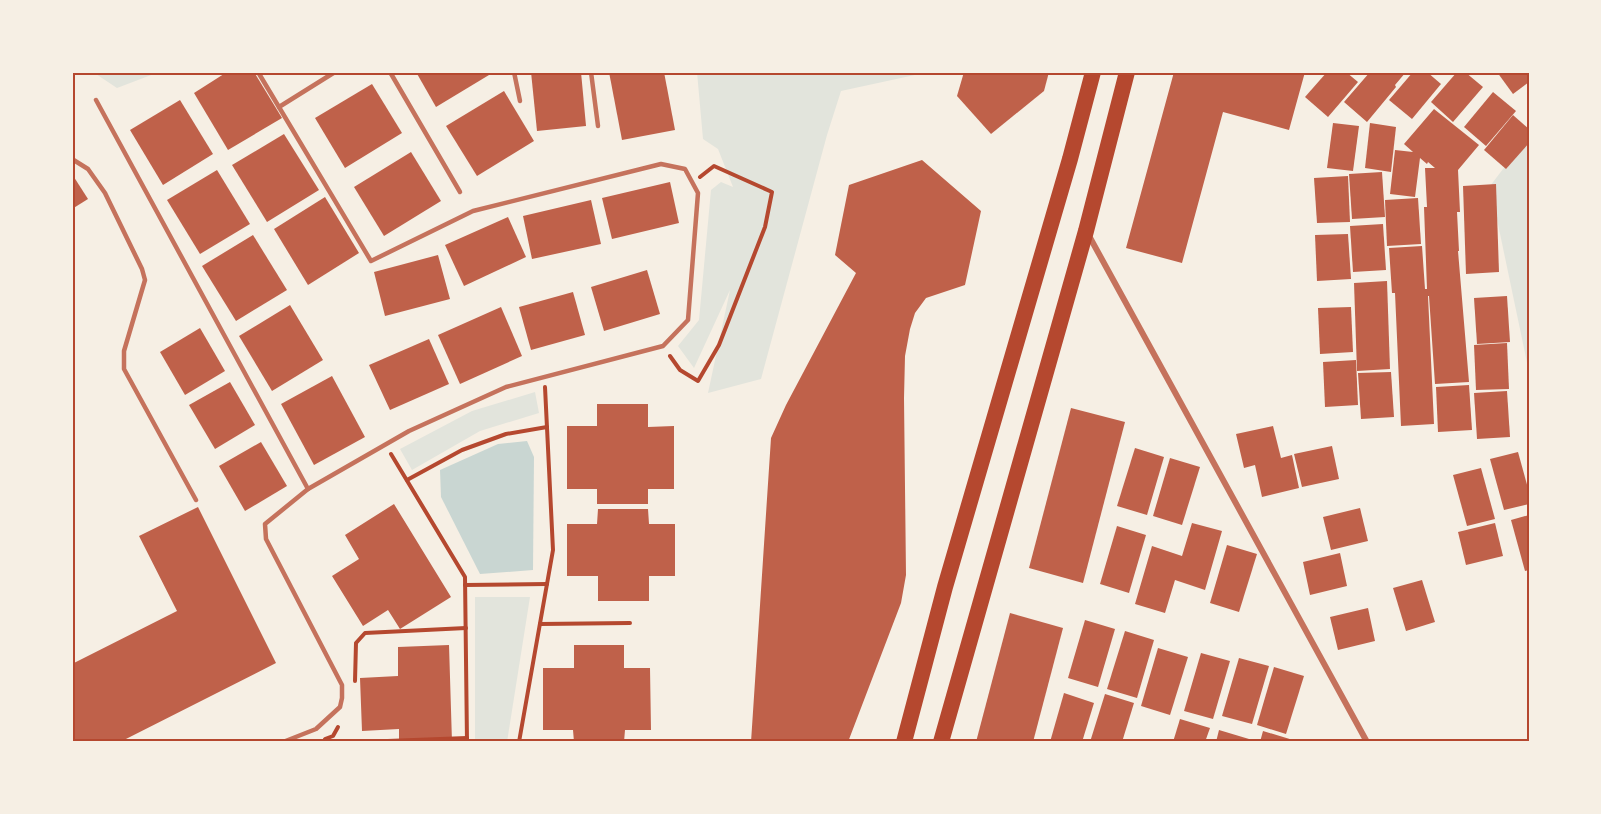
<svg xmlns="http://www.w3.org/2000/svg" width="1601" height="814" font-family="'Roboto Serif',serif">
<style>
.green{fill:#e2e4dc}
.water{fill:#c9d6d2}
.building{fill:#bf614a}
.lines{fill:none;stroke-linecap:round;stroke-linejoin:round}
.path{stroke:#b5482f;stroke-width:4}
.service{stroke:#c5725c;stroke-width:4.5}
.minor{stroke:#c5725c;stroke-width:6}
.trunk{stroke:#b5482f;stroke-width:16}
.neatline{fill:none;stroke:#b5482f;stroke-width:2}
</style>
<rect width="100%" height="100%" fill="#f6efe4"/>
<!-- green -->
<g class="green">
<polygon points="93,72 159,72 117,88"/>
<polygon points="697,72 924,73 841,91 827,135 761,379 708,393 730,290 694,368 678,346 699,320 711,190 721,182 733,187 718,149 703,139"/>
<polygon points="1529,135 1529,372 1490,186"/>
<polygon points="535,392 539,413 480,431 412,470 400,449 472,411"/>
<polygon points="475,597 530,597 507,742 475,742"/>
</g>
<!-- water -->
<polygon class="water" points="527,441 534,457 533,570 480,574 441,497 440,470 498,444"/>
<!-- building -->
<g class="building">
<polygon points="227,72 254,72 282,118 228,150 194,93"/>
<polygon points="416,72 494,72 436,107"/>
<polygon points="531,72 581,72 586,126 537,131"/>
<polygon points="609,72 664,72 675,130 622,140"/>
<polygon points="964,72 1049,72 1044,91 991,134 957,96"/>
<polygon points="1174,72 1305,72 1289,130 1223,112 1182,263 1126,248"/>
<polygon points="1327,72 1346,72 1358,82 1328,117 1305,97"/>
<polygon points="1370,72 1406,72 1395,85 1396,87 1367,122 1344,102"/>
<polygon points="1413,72 1427,72 1441,84 1412,119 1389,100"/>
<polygon points="1457,72 1465,72 1483,87 1453,122 1431,102"/>
<polygon points="1497,72 1529,72 1529,82 1513,94"/>
<polygon points="372,84 402,133 345,168 315,118"/>
<polygon points="504,91 534,141 477,176 446,126"/>
<polygon points="1493,92 1516,111 1486,146 1464,127"/>
<polygon points="180,100 213,154 163,185 130,130"/>
<polygon points="1434,109 1479,145 1458,170 1460,212 1457,212 1459,251 1458,251 1469,382 1435,384 1429,296 1428,296 1434,424 1401,426 1395,293 1392,293 1389,248 1422,246 1425,289 1427,289 1424,207 1427,207 1425,168 1435,168 1428,162 1427,164 1420,158 1415,197 1390,194 1395,150 1413,152 1404,144"/>
<polygon points="1513,115 1529,129 1529,143 1506,169 1484,150"/>
<polygon points="1333,123 1359,126 1353,171 1327,168"/>
<polygon points="1370,123 1396,127 1391,172 1365,168"/>
<polygon points="284,134 319,190 267,222 232,165"/>
<polygon points="411,152 441,201 384,236 354,187"/>
<polygon points="922,160 981,211 965,285 926,298 915,313 910,329 905,356 904,398 906,575 901,603 848,742 751,742 771,438 786,405 856,273 835,255 849,185"/>
<polygon points="217,170 250,224 200,254 167,200"/>
<polygon points="1382,172 1385,217 1352,219 1349,174"/>
<polygon points="72,174 88,199 72,209"/>
<polygon points="1348,176 1350,222 1317,223 1314,178"/>
<polygon points="670,182 679,223 612,239 602,198"/>
<polygon points="1496,184 1499,272 1466,274 1463,186"/>
<polygon points="325,197 359,253 308,285 274,229"/>
<polygon points="1418,198 1421,244 1387,246 1385,200"/>
<polygon points="591,200 601,244 532,259 523,216"/>
<polygon points="508,217 526,257 464,286 445,245"/>
<polygon points="1383,224 1386,270 1353,272 1350,226"/>
<polygon points="1348,234 1351,279 1317,281 1315,235"/>
<polygon points="253,235 287,290 236,321 202,266"/>
<polygon points="438,255 450,299 385,316 374,272"/>
<polygon points="647,270 660,314 604,331 591,287"/>
<polygon points="1387,281 1390,369 1357,371 1354,283"/>
<polygon points="573,292 585,335 531,350 519,307"/>
<polygon points="1507,296 1510,342 1477,344 1474,298"/>
<polygon points="290,305 323,360 272,391 239,336"/>
<polygon points="501,307 522,356 460,384 438,335"/>
<polygon points="1351,307 1353,352 1320,354 1318,308"/>
<polygon points="200,328 225,371 185,395 160,352"/>
<polygon points="429,339 449,384 390,410 369,365"/>
<polygon points="1507,343 1509,389 1476,390 1474,345"/>
<polygon points="1356,360 1358,405 1325,407 1323,362"/>
<polygon points="1391,372 1394,417 1361,419 1358,373"/>
<polygon points="332,376 365,437 314,465 281,404"/>
<polygon points="230,382 255,425 215,449 189,405"/>
<polygon points="1469,385 1472,430 1438,432 1436,387"/>
<polygon points="1507,391 1510,437 1477,439 1474,393"/>
<polygon points="597,404 648,404 648,427 674,426 674,489 648,489 648,504 597,504 597,489 567,489 567,426 597,426"/>
<polygon points="1071,408 1125,422 1083,583 1029,568"/>
<polygon points="1273,426 1281,458 1292,455 1299,488 1262,497 1255,465 1244,468 1236,434"/>
<polygon points="261,442 287,486 245,511 219,466"/>
<polygon points="1332,446 1339,479 1302,487 1294,454"/>
<polygon points="1135,448 1164,457 1147,515 1117,506"/>
<polygon points="1518,452 1529,492 1529,504 1504,510 1490,459"/>
<polygon points="1170,458 1200,467 1182,525 1153,516"/>
<polygon points="1481,468 1495,519 1467,526 1453,475"/>
<polygon points="394,504 451,597 400,629 388,610 363,626 332,576 359,559 345,535"/>
<polygon points="198,507 276,663 120,742 72,742 72,664 177,611 139,536"/>
<polygon points="1360,508 1368,541 1331,550 1323,517"/>
<polygon points="598,509 648,509 649,524 675,524 675,576 649,576 649,601 598,601 598,576 567,576 567,524 597,524"/>
<polygon points="1529,515 1529,570 1525,571 1511,520"/>
<polygon points="1192,523 1222,531 1205,590 1175,580 1165,613 1135,604 1152,546 1182,556"/>
<polygon points="1495,523 1503,556 1466,565 1458,532"/>
<polygon points="1117,526 1146,535 1129,593 1100,584"/>
<polygon points="1227,545 1257,554 1239,612 1210,603"/>
<polygon points="1340,553 1347,586 1310,595 1303,562"/>
<polygon points="1422,580 1435,622 1406,631 1393,588"/>
<polygon points="1368,608 1375,641 1338,650 1330,617"/>
<polygon points="1010,613 1063,628 1033,742 976,742"/>
<polygon points="1085,620 1115,629 1098,687 1068,678"/>
<polygon points="1125,631 1154,640 1137,698 1107,689"/>
<polygon points="449,645 452,742 399,742 399,729 362,731 360,678 398,676 398,647"/>
<polygon points="574,645 624,645 624,668 650,668 651,730 625,730 624,742 574,742 573,730 543,730 543,668 574,668"/>
<polygon points="1158,648 1188,657 1170,715 1141,706"/>
<polygon points="1201,653 1230,661 1213,719 1184,711"/>
<polygon points="1239,658 1269,666 1252,724 1222,716"/>
<polygon points="1274,667 1304,676 1286,734 1257,725"/>
<polygon points="1064,693 1094,703 1082,742 1050,742"/>
<polygon points="1105,694 1134,703 1122,742 1090,742"/>
<polygon points="1180,719 1210,728 1205,742 1173,742"/>
<polygon points="1219,730 1249,739 1248,742 1216,742"/>
<polygon points="1263,731 1293,740 1292,742 1260,742"/>
</g>
<g class="lines">
<!-- path -->
<g class="path">
<polyline points="670,356 680,370 698,381 719,345 765,227 772,192 714,166 700,177"/>
<polyline points="391,454 465,577 467,742"/>
<polyline points="407,480 462,450 506,434 547,427"/>
<polyline points="465,585 547,584"/>
<polyline points="540,624 630,623"/>
<polyline points="355,681 356,643 365,633 466,628"/>
<polyline points="325,739 333,736 338,727"/>
<polyline points="361,742 467,738"/>
<polyline points="519,742 553,550 545,387"/>
</g>
<!-- service -->
<g class="service">
<polyline points="258,72 371,261 473,211 661,164 685,169 698,193 688,320 663,346 506,387 409,431 308,489 265,524 266,539 342,685 342,698 340,707 316,729 283,742"/>
<polyline points="390,72 460,192"/>
<polyline points="514,72 520,101"/>
<polyline points="591,72 598,126"/>
<polyline points="96,100 308,489"/>
<polyline points="279,107 335,72"/>
<polyline points="72,159 88,169 105,193 142,269 145,280 124,351 124,369 196,500"/>
</g>
<!-- minor -->
<polyline class="minor" points="1088,234 1367,742"/>
<!-- trunk -->
<g class="trunk">
<polyline points="904,742 945,587 1070,159 1093,72"/>
<polyline points="941,742 1086,231 1127,72"/>
</g>
</g>
<!-- border -->
<rect width="1601" height="814" fill="none" stroke="#f6efe4" stroke-width="147"/>
<rect x="74" y="74" width="1454" height="666" class="neatline"/>
</svg>
